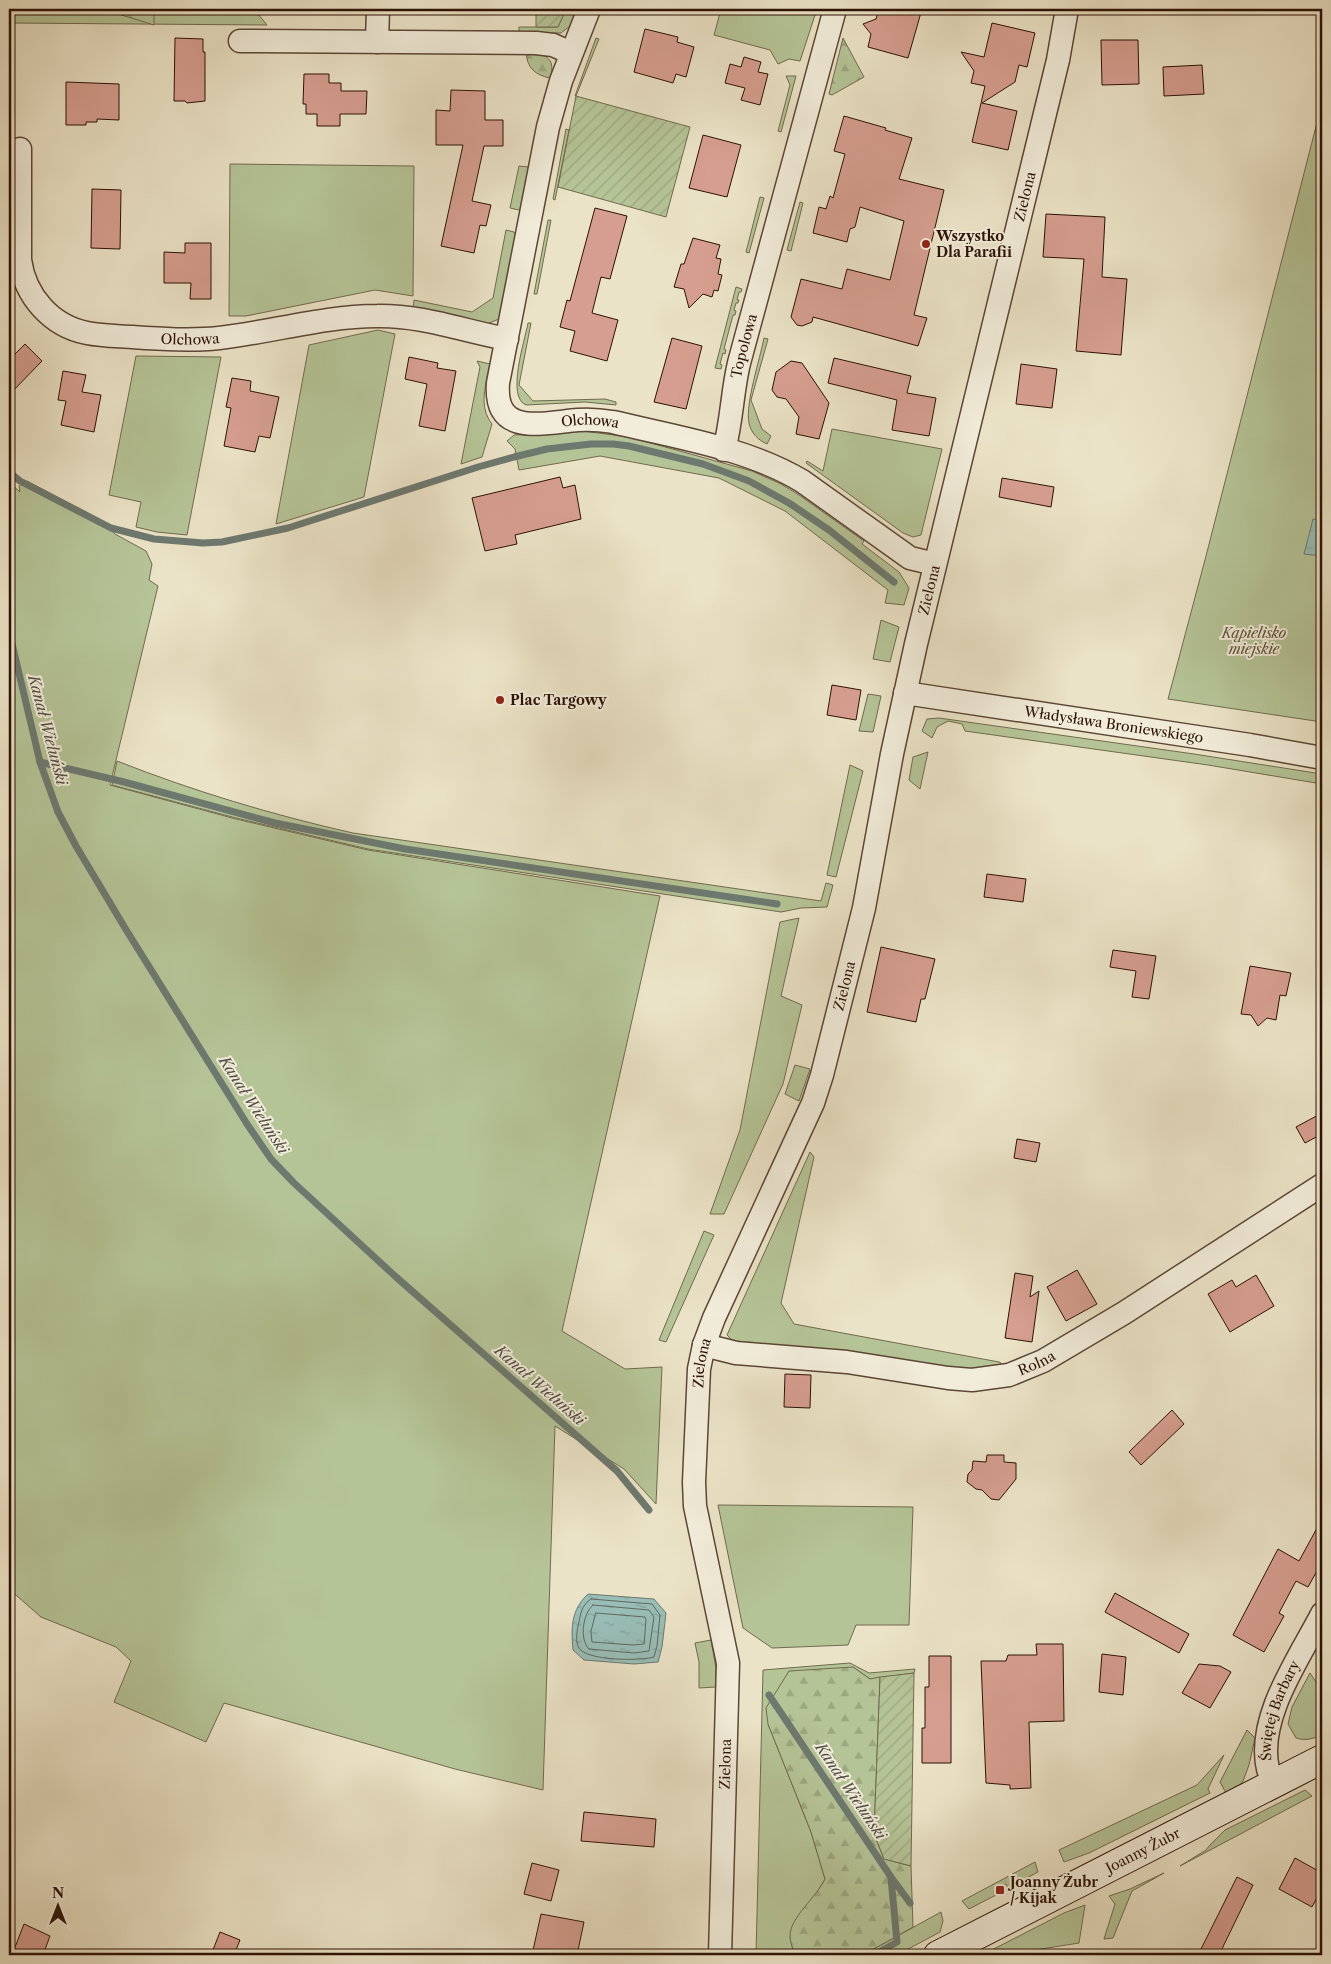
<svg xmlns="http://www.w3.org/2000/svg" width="1331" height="1964" font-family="'Libre Caslon Text',serif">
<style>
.green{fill:#b5c497;stroke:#706a4e}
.forest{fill:url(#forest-firs);stroke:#706a4e}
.garden{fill:url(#garden-furrows);stroke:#706a4e}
.water{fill:url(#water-ripples);stroke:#6d796f}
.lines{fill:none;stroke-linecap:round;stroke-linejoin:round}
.shore{stroke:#62685e;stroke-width:1}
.stream{stroke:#6d796f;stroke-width:7}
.building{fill:#d69e90;stroke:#2c1104}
.street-casing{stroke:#5c4635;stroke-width:25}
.secondary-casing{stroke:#2c1104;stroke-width:30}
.street{stroke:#f2eddb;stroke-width:22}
.secondary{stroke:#f2eddb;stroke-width:28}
.poi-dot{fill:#8f2418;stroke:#f2eddb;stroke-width:2}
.labels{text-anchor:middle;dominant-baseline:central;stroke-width:4;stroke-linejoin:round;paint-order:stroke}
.street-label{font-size:14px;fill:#2c1104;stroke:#f2eddb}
.poi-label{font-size:14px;font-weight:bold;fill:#2c1104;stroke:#f2eddb;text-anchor:start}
.park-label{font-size:14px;font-style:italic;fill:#5c5037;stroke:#f2eddb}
.water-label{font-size:15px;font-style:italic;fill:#524e43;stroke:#f2eddb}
</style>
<defs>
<pattern id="forest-firs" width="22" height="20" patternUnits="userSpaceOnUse" patternTransform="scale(1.25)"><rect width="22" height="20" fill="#b5c497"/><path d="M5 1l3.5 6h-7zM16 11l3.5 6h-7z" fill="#9ca780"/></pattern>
<pattern id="garden-furrows" width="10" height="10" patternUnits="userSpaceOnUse" patternTransform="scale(1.25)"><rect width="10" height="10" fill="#b5c497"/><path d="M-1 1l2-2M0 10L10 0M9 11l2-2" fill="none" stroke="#9ca780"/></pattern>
<pattern id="water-ripples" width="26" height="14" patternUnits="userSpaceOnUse" patternTransform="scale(1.25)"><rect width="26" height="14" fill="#98beb7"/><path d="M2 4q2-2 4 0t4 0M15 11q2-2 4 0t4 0" fill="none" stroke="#83a29c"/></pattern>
</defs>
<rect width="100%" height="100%" fill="#ebe3c7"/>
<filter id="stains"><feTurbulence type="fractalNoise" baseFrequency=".004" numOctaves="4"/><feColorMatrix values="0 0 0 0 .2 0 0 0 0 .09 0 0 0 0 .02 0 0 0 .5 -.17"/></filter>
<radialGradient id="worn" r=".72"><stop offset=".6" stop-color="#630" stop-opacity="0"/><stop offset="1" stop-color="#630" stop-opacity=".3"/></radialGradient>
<!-- green -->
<g class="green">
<polygon points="9,9 103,9 153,24 154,9 254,9 267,25 9,23"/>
<polygon points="566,9 578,9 570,26 561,33 519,33 519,27 558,27"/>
<polygon points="721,9 817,9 800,61 789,59 778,64 770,50 714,35"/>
<polygon points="596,38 599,39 576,96 575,96"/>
<polygon points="786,76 796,76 781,132 778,131 790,85"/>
<polygon points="1322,103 1322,722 1168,699 1206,556"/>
<polygon points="566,129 569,130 555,200 553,199"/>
<polygon points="230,164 414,166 413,296 375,290 246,316 229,316"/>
<polygon points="519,166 529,167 522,207 519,210 510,208"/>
<polygon points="760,197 764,198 749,253 746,252"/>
<polygon points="800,202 803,203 791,251 787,250"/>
<polygon points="548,220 551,220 537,294 534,294"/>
<polygon points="506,230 514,232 516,236 499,319 487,324 413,312 414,300 472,312 493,298"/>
<polygon points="736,287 742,289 741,292 739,292 737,300 739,300 738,303 736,303 734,310 736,311 735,315 733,315 724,349 726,350 725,354 723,353 720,364 722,365 721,369 715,368"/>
<path d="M528,323h3l-12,62 14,16 72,-2 11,3v3l-31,-3 -59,3c-20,-8 -1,-65 2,-82z"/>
<polygon points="378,330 395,334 364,497 276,524 309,345"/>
<path d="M764,338l4,1 -17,61 11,29 9,7 -4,8c-9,-4 -16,-11 -18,-21 -4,-19 11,-64 15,-85z"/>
<polygon points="136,356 221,357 187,535 157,532 136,527 141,502 109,495"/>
<path d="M477,361l13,3c-4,21 -12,42 2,60l-10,33 -21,7 19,-97z"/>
<polygon points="832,429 942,449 921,535 913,537 903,533 806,463 807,461 823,471"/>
<polygon points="583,431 629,437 752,471 781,484 799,495 864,541 862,544 899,572 909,588 904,605 885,603 888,590 785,511 719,478 600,456 519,470 515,449 507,441 514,435"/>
<polygon points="27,481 101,520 115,534 146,551 152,564 149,580 158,586 110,785 236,819 368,850 660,896 562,1331 625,1369 662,1367 656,1504 624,1469 555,1426 543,1790 455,1769 224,1703 206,1742 114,1702 131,1661 116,1647 41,1617 9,1589 9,482 20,492 19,486"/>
<polygon points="881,620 899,627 890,662 873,659"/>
<polygon points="868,694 881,696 873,732 859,731"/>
<polygon points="939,718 1194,754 1322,774 1322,784 1208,765 965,731 962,724 948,721 937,727 932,738 922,731 927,719"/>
<polygon points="928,752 920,789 909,780 913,757"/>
<path d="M117,761c76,30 156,54 236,72l468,68 5,-18 7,2 -6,22 -26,1 -20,4 -413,-63 -132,-31 -124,-33z"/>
<polygon points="850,765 863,771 836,877 827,875"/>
<polygon points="799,918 781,996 802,1005 783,1084 724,1214 710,1214 740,1130 780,922"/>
<polygon points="795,1065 810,1069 799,1101 785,1094"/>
<polygon points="810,1152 814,1157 781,1303 794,1324 999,1362 1001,1363 1001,1367 969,1369 747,1345 733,1341 727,1335"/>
<polygon points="704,1231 714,1235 666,1342 659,1340"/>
<polygon points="718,1505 913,1507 909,1625 856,1625 848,1645 772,1648 743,1628"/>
<polygon points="711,1640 716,1668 716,1687 699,1688 699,1662 695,1643"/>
<polygon points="850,1663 869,1673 915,1669 914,1673 870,1679 853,1667 768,1724 811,1832 825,1879 790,1937 795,1955 756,1955 763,1670"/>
<path d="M1310,1673l12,18v44c-10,4 -16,6 -26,3l-8,-14 4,-17z"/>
<polygon points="1247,1730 1255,1738 1249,1765 1243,1781 1241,1784 1226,1793 1220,1782"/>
<polygon points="1224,1755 1208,1789 1210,1793 1089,1853 1064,1862 1059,1850 1197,1785"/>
<polygon points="1305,1790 1312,1796 1180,1866 1206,1850 1210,1845 1225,1830"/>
<polygon points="1035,1862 1038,1872 1008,1888 1006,1884 994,1891 996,1895 969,1909 962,1901"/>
<polygon points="1164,1873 1132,1891 1113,1938 1104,1939 1115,1904 1109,1896 1130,1889"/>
<polygon points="1085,1905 1079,1943 1035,1950 1026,1955 982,1955 1064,1913"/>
<polygon points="941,1912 943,1921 940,1932 897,1955 863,1955"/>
</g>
<!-- forest -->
<g class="forest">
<polygon points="102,9 154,9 154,25"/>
<polygon points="843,38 864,77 832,95 829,94"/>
<path d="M526,52c17,2 31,4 24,26 -15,-3 -23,-10 -24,-26z"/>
<path d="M853,1667l17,12 10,-2 -6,157 10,25 27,7 2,61 -50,28h-68c-2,-5 -5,-13 -5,-19 0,-19 27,-39 35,-57l-14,-47 -43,-108 -2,-16 23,-37z"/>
</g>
<!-- garden -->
<g class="garden">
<polygon points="536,9 566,9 558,27 536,27"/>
<polygon points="576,96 690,127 666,217 558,187"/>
<polygon points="914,1673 911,1866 884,1859 874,1834 880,1677"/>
</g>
<!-- water -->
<g class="water">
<polygon points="1313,519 1322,521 1322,556 1304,554"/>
<path d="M588,1594l66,5 12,14 -4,34 -4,15 -24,2 -50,-4 -11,-10c-2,-23 -2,-40 15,-56z"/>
</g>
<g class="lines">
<!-- shore -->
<g class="shore">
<path d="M591,1599l61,5 8,11 -3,31 -3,11c-14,4 -67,4 -75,-9 -4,-6 -2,-19 0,-26 2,-10 3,-17 12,-23z"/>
<path d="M593,1605l56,5 5,7 -5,34 -15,2 -45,-4c-10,-10 -6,-36 4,-44z"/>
<polygon points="596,1613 645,1617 646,1620 644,1644 633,1645 592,1642 591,1632"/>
</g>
<!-- stream -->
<g class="stream">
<polyline points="9,472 20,481 111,528 154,539 203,543 222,542 288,528 478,467 514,457 547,449 591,444 613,444 629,446 703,464 749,481 789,503 829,530 894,582"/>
<polyline points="9,631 40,762 58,812 76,846 125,928 247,1124 271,1159 294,1183 396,1277 617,1471 649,1510"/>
<polyline points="40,762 124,782 275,823 405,849 777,904"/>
<polyline points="769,1695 891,1877 910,1903"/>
<polyline points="874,1955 897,1942 891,1878"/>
</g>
</g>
<!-- building -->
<g class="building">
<polygon points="879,9 922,9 908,58 868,47 871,34 863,24 876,19"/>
<polygon points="992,23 1035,33 1027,67 1019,65 1015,82 982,103 1017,111 1008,150 972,142 985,86 971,83 974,71 961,52 984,57"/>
<polygon points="645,29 678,37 677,42 694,47 686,77 676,74 673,83 634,72"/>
<polygon points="175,38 203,39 203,52 205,52 205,101 187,103 185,101 174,101"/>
<polygon points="1101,40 1138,40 1139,84 1102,85"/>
<polygon points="744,57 761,62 758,72 768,74 760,105 741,100 745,88 725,83 730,64 741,67"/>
<polygon points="1202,65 1204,94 1164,96 1163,67"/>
<polygon points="304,74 329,74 329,83 341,83 341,91 367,91 366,114 340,114 340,126 317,126 317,114 306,114 306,104 303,104"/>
<polygon points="66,82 119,84 119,120 97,119 97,122 86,122 86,125 66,125"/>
<polygon points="451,90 485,91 485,120 503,120 503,146 484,146 472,201 491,205 486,226 480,225 474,253 441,246 463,145 436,145 436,110 450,111"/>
<polygon points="844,116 886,128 885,130 912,138 899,179 944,190 914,315 927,318 918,346 813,317 812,322 802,326 797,325 791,317 801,279 842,289 847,269 890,280 904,221 860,207 855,227 850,229 847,242 813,233 819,207 826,209 830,196 833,198 845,154 834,151"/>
<polygon points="703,135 741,145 727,197 689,188"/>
<polygon points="92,189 121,190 120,249 91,248"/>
<polygon points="595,208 627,216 610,279 601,277 592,313 618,320 607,361 570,351 575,331 560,327 567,300 570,301"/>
<polygon points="1046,214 1105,217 1102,277 1127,279 1121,355 1076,351 1084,259 1043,257"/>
<polygon points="693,238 720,245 716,258 721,259 718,274 722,275 718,291 714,290 712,297 703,294 689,308 684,289 674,287 681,264 684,264"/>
<polygon points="185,243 211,243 211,299 190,299 191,283 164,283 164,252 185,253"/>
<polygon points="672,338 702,346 686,409 654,402"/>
<polygon points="25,344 42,361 9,395 9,360"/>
<polygon points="409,357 438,363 437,368 456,371 445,431 419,426 427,384 405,379"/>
<polygon points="834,358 911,376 907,393 936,398 929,436 892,430 897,400 828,383"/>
<polygon points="791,361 802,363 829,403 819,439 796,434 799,417 786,399 777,397 772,390 776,372"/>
<polygon points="1021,364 1057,369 1052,408 1016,404"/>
<polygon points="63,371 86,375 82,392 101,395 94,432 61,425 66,401 58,400"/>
<polygon points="232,378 251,381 250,391 279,397 270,438 259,436 255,452 224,446 231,408 226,407"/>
<polygon points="560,477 563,488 575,485 581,519 515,535 517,544 485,551 472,498"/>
<polygon points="1002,478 1054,487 1051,507 999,497"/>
<polygon points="832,685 861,690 856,720 827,715"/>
<polygon points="987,874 1026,879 1023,902 984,897"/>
<polygon points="881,947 935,959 925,999 921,999 916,1022 867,1012"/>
<polygon points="1113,950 1156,956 1149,999 1132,997 1136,971 1110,967"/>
<polygon points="1250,966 1291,973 1286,996 1280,995 1276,1020 1267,1018 1258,1026 1251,1015 1241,1014"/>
<polygon points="1322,1113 1322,1134 1305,1143 1296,1127"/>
<polygon points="1017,1139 1040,1143 1036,1162 1014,1158"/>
<polygon points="1077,1270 1097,1304 1066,1321 1047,1287"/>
<polygon points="1015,1273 1033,1276 1030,1297 1039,1291 1032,1342 1005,1338"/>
<polygon points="1256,1275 1274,1306 1230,1332 1208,1294 1232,1280 1236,1287"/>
<polygon points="785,1374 811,1375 810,1408 784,1407"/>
<polygon points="1172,1410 1184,1424 1141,1465 1129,1452"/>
<polygon points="987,1455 1004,1455 1004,1462 1016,1463 1016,1479 999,1500 991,1499 982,1490 976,1489 967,1482 968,1474 972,1470 973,1461 986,1462"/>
<polygon points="1322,1519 1322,1562 1308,1587 1296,1581 1279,1613 1284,1616 1264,1652 1233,1635 1278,1549 1299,1561"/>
<polygon points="1115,1593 1189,1634 1179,1653 1105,1612"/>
<polygon points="1036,1644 1063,1644 1064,1721 1029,1722 1031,1788 1010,1789 1010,1785 986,1783 981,1661 1006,1661 1008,1655 1037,1655"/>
<polygon points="1102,1654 1126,1657 1123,1695 1099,1692"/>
<polygon points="929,1656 951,1656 951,1763 922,1763 922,1728 925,1728 925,1687 929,1687"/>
<polygon points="1199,1664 1220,1666 1231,1672 1210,1708 1182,1693"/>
<polygon points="584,1812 656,1819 654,1847 581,1841"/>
<polygon points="1295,1858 1322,1873 1322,1888 1312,1907 1279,1889"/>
<polygon points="532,1863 559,1870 551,1901 524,1894"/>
<polygon points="1237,1877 1253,1885 1219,1955 1198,1955"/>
<polygon points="541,1914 584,1922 577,1955 532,1955"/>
<polygon points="24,1924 50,1936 43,1955 12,1955"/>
<polygon points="220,1932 240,1940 234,1955 211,1955"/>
</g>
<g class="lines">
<!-- street casing -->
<g class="street-casing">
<g id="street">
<path id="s1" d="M589,9l-28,72 -13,46 -50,256c-4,54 44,40 80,37 12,-1 23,0 35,2 62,15 134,26 189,59l108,77 25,6"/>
<polyline points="240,41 536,43 553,45 571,53"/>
<polyline points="377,42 378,9"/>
<path id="s2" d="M20,149v111c5,36 31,66 67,73 15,3 30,3 45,4 29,2 59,4 87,1 53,-6 105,-22 158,-22 44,-1 87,15 130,23"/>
<path id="s3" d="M724,450c8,-29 8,-58 15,-87l96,-354"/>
<path id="s4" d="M905,693l345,52 72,13"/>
<path id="s5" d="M704,1345l32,8 111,9 101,16 24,2 37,-5 34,-14 81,-48 198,-128"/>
<path id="s6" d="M1274,1783c-2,-5 -5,-10 -6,-14 -12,-51 32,-112 54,-155"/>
<path id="s7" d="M720,1955l8,-292 -33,-157 -1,-24 5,-113 5,-24 10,-27 99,-215 9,-28 42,-167 28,-154 24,-110 142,-584 9,-51"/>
</g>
</g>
<!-- secondary casing -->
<g class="secondary-casing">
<g id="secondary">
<path id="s8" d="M938,1955l384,-196"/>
</g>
</g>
<!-- street -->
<use href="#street" class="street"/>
<!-- secondary -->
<use href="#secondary" class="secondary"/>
</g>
<!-- markers -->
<g class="poi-dot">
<circle cx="926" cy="244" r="5"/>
<circle cx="500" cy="700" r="5"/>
<rect x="995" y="1885" width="10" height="10" rx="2.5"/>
</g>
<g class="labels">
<!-- street labels -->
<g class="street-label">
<text stroke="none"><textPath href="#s7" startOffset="1811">Zielona</textPath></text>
<text stroke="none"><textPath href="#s2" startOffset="320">Olchowa</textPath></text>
<text stroke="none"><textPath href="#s3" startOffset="106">Topolowa</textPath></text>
<text stroke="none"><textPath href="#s1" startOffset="506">Olchowa</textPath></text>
<text stroke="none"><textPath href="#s7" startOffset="1406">Zielona</textPath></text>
<text stroke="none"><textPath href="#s4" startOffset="211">Władysława Broniewskiego</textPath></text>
<text stroke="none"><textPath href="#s7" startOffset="1001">Zielona</textPath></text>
<text stroke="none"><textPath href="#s7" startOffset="596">Zielona</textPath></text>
<text stroke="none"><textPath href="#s5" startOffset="338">Rolna</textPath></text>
<text stroke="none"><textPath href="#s6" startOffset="76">Świętej Barbary</textPath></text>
<text stroke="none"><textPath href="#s7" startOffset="191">Zielona</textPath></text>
<text stroke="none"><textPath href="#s8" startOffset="230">Joanny Żubr</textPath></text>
</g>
<!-- poi labels -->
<g class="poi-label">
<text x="936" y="236">Wszystko<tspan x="936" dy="16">Dla Parafii</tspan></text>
<text x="510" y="700">Plac Targowy</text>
<text x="1010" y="1882">Joanny Żubr<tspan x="1010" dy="16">/ Kijak</tspan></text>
</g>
<!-- park labels -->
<g class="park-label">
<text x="1254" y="633">Kąpielisko<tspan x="1254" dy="16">miejskie</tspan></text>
</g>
<!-- water labels -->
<g class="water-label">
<text transform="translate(48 730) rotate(75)">Kanał Wieluński</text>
<text transform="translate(254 1105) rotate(57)">Kanał Wieluński</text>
<text transform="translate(540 1385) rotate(41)">Kanał Wieluński</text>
<text transform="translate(851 1791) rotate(56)">Kanał Wieluński</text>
</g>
</g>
<!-- margin -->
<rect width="1331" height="1964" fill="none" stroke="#ebe3c7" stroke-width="30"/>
<rect x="10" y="10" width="1311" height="1944" fill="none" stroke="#2c1104" stroke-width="2.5"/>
<rect x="15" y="15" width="1301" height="1934" fill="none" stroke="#2c1104"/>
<!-- north arrow -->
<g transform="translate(58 1906)" stroke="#f2eddb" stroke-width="4" paint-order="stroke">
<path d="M0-4L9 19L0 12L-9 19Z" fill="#2c1104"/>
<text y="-8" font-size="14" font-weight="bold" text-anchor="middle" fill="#2c1104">N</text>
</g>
<rect width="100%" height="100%" filter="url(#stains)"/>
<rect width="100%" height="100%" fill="url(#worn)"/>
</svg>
